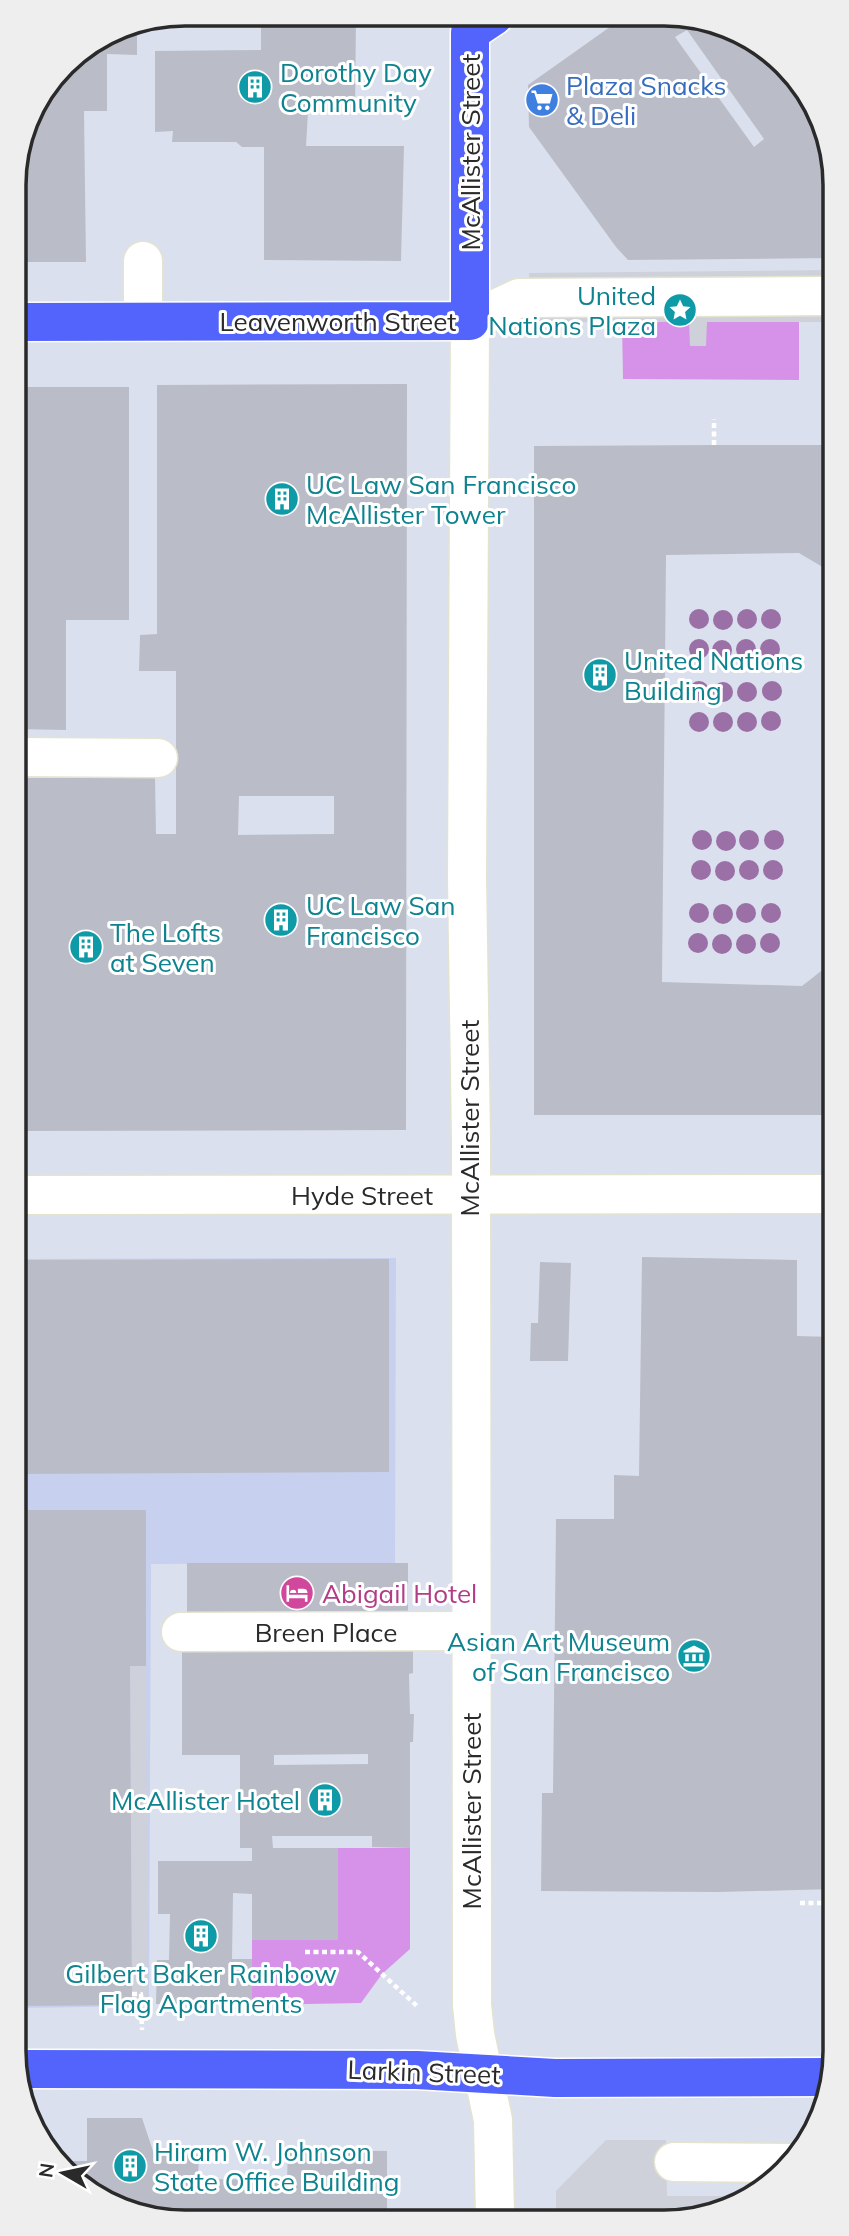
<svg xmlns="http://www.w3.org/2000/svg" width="849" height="2236" font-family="Mulish,sans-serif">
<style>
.education{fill:#c8d0f0}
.green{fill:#d692e8}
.plaza{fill:#ced1d9}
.building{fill:#babdc8;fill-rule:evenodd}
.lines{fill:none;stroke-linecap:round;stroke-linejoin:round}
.minor-casing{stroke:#e4e3d0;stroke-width:41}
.major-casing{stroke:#fff;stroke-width:41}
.path{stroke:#fff;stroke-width:4.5;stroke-dasharray:5 3.5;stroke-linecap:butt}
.minor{stroke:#fff;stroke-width:38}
.major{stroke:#5264fb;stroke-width:38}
.tree{fill:#9a70a6}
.labels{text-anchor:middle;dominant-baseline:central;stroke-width:6;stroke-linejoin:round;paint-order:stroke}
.culture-label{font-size:26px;fill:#0d838f;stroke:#fff;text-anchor:start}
.shop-label{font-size:26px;fill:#366cbe;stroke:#fff;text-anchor:start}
.street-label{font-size:26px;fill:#2a2a2a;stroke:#fff}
.hotel-label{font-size:26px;fill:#b23c85;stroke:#fff;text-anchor:start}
.rim{fill:none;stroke:#2a2a2a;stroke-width:3.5}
</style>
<rect width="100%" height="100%" fill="#dae0ed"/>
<!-- education -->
<polygon class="education" points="396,1258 395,1563 151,1564 149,2006 20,2008 17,1259"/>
<!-- green -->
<g class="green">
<polygon points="799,321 799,380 623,379 622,322 690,322 690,346 706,322"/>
<polygon points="338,1848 410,1848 410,1949 382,1974 361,2003 252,2005 252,1940 337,1940"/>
</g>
<!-- plaza -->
<g class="plaza">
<polygon points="830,270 830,322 707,322 706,346 690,346 689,322 530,322 529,273"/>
<polygon points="130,1666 146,1666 148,2005 132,2005"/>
<polygon points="606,2140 666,2140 667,2196 752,2196 707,2216 556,2217 556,2191"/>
</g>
<!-- building -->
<g class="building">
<polygon points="261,14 356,15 355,113 308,112 306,146 404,146 401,261 264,260 264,147 242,147 236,142 172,142 173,131 155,132 155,51 261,50"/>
<path d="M624,17h73l80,40 52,85 1,116 -202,2 -12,-13 -87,-120 -1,-42zM687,30l77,109 -10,8 -79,-110z"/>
<polygon points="137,24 137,55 107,54 107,111 84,111 86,262 15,262 14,174 32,109 72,57 120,27"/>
<path d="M407,384l-1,746 -389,1 -1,-353h139l1,56h20v-163h-37l1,-36 17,-1v-249zM239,796h95v38l-96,1z"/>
<polygon points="15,387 129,387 129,620 66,620 66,730 16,729"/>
<path d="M714,445h116l2,670h-298v-669zM799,553l27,16 -1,399 -23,18 -140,-4 4,-427z"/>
<polygon points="642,1257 797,1260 797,1336 833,1337 834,1889 719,1892 541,1891 542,1793 553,1793 556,1519 614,1519 614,1475 639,1476"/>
<polygon points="389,1259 389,1472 18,1474 17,1260"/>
<polygon points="540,1262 571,1263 568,1361 530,1361 531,1323 538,1323"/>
<polygon points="18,1510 146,1510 146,1666 130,1666 132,2005 20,2006"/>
<rect x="187" y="1563" width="221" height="60"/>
<path d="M182,1645l231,4v24l-4,1 1,40h4l-1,28h-3v106l-38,-1v-11h-100l1,12h65v92h-86v-46l-19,-1 -1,66h20v46l-96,-1 1,-44h12l1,-46h-12v-53h94v-13h-12v-93h-58zM368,1754v10l-94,1v-10z"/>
<polygon points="87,2118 142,2118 154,2154 199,2155 198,2179 287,2180 288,2150 387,2151 387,2218 152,2219 65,2172 58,2161 87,2161"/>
</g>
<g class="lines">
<!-- minor casing -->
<g class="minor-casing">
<g id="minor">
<polyline points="143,321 143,261"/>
<polyline points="16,757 158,758"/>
<polyline points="17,1195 832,1194"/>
<polyline points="181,1632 470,1631"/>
<polyline points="674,2162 791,2163"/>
<polyline points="495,2217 493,2120 475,2034 472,2005 471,1138 467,878 470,321 519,298 825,296"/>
</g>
</g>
<!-- major casing -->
<g class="major-casing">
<g id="major">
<polyline points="15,322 470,321 470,32 494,16"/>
<polyline points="20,2069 417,2070 555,2078 829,2077"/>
</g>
</g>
<!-- path -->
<g class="path">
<polyline points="714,445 714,419"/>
<polyline points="800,1903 834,1903"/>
<polyline points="305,1952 358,1952 417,2006"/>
<polyline points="132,1994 141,1994 142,2030"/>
</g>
<!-- minor -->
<use href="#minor" class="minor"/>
<!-- major -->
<use href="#major" class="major"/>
</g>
<!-- trees -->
<g class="tree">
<circle cx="699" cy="619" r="10"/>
<circle cx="747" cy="619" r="10"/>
<circle cx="771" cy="619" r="10"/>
<circle cx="723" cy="620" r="10"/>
<circle cx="699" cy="649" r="10"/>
<circle cx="746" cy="649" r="10"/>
<circle cx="770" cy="649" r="10"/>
<circle cx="722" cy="650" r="10"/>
<circle cx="699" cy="691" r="10"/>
<circle cx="772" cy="691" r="10"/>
<circle cx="723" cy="692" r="10"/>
<circle cx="747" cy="692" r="10"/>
<circle cx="771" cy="721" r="10"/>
<circle cx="699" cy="722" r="10"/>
<circle cx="723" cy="722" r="10"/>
<circle cx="747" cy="722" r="10"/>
<circle cx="702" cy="840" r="10"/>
<circle cx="749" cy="840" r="10"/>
<circle cx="774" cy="840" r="10"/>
<circle cx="726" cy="841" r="10"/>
<circle cx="701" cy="870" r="10"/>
<circle cx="749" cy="870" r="10"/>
<circle cx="773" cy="870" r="10"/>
<circle cx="725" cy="871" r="10"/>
<circle cx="699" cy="913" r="10"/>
<circle cx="746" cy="913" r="10"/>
<circle cx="771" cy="913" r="10"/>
<circle cx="723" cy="914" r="10"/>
<circle cx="698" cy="943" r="10"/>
<circle cx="770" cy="943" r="10"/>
<circle cx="722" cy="944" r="10"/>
<circle cx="746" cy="944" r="10"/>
</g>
<!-- icons -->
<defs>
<g id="building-disc" transform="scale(1.75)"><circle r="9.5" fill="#0f9aa8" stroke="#fff"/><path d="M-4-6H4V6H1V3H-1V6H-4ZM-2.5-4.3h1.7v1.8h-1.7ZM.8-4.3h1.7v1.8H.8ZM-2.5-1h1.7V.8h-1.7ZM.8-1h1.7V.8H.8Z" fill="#fff"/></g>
<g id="supermarket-disc" transform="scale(1.75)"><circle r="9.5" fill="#3f7fe0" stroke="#fff"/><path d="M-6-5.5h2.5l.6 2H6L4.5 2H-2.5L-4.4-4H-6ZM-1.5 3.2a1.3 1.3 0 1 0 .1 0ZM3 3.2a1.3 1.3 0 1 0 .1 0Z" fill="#fff"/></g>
<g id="sight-disc" transform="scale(1.75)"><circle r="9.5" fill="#0f9aa8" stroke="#fff"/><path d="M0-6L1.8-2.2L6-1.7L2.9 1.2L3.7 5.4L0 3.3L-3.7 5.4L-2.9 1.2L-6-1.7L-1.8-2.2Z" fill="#fff"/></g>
<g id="hotel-disc" transform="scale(1.75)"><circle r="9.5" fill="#d1479c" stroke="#fff"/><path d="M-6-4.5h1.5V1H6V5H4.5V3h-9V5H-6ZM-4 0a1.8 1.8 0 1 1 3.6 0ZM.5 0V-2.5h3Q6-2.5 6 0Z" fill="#fff"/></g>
<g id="museum-disc" transform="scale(1.75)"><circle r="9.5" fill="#0f9aa8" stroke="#fff"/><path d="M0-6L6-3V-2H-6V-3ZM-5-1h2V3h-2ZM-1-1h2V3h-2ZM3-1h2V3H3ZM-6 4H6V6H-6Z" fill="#fff"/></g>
</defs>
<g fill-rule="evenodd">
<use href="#building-disc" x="255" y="87"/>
<use href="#supermarket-disc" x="542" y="100"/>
<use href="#sight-disc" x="680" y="310"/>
<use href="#building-disc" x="282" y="499"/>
<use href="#building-disc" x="600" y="675"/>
<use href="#building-disc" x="281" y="920"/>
<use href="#building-disc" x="86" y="947"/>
<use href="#hotel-disc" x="297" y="1593"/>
<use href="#museum-disc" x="694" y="1656"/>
<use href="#building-disc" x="325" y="1800"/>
<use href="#building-disc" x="201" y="1936"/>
<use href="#building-disc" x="130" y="2166"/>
</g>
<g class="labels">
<!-- culture labels -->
<g class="culture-label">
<text x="280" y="72">Dorothy Day<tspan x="280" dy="30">Community</tspan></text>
<text x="656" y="295" text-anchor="end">United<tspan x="656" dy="30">Nations Plaza</tspan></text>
<text x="306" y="484">UC Law San Francisco<tspan x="306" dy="30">McAllister Tower</tspan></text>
<text x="624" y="660">United Nations<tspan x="624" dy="30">Building</tspan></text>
<text x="306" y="905">UC Law San<tspan x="306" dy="30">Francisco</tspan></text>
<text x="110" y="932">The Lofts<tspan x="110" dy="30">at Seven</tspan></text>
<text x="670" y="1641" text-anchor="end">Asian Art Museum<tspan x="670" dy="30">of San Francisco</tspan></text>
<text x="300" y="1800" text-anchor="end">McAllister Hotel</text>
<text x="201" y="1973" text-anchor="middle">Gilbert Baker Rainbow<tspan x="201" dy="30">Flag Apartments</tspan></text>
<text x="154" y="2151">Hiram W. Johnson<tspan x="154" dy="30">State Office Building</tspan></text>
</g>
<!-- shop labels -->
<g class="shop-label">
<text x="566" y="85">Plaza Snacks<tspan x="566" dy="30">&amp; Deli</tspan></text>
</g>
<!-- street labels -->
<g class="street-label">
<text transform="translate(470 152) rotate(-90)">McAllister Street</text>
<text x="338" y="321">Leavenworth Street</text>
<text transform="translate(469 1118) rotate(-90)">McAllister Street</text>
<text x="362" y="1195">Hyde Street</text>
<text x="326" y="1632">Breen Place</text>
<text transform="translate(471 1811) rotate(-90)">McAllister Street</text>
<text transform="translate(424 2072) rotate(2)">Larkin Street</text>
</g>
<!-- hotel labels -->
<g class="hotel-label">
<text x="322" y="1593">Abigail Hotel</text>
</g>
</g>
<!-- crop -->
<path d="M0 0H849V2236H0ZM185 26H664A159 159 0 0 1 823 185V2051A159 159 0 0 1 664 2210H185A159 159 0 0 1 26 2051V185A159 159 0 0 1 185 26Z" fill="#eee" fill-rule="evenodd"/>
<path class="rim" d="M185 26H664A159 159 0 0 1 823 185V2051A159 159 0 0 1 664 2210H185A159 159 0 0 1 26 2051V185A159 159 0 0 1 185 26Z"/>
<!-- north arrow -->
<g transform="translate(63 2173) rotate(279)" stroke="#ffffff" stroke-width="5" paint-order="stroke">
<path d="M0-5L12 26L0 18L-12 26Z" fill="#2a2a2a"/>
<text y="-10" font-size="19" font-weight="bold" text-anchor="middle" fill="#2a2a2a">N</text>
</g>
</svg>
